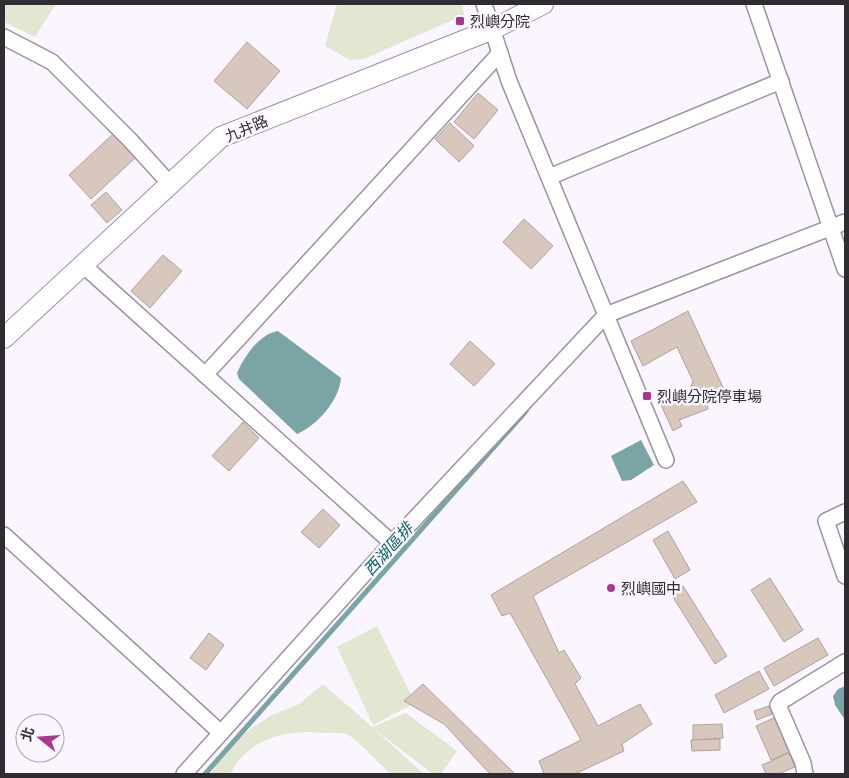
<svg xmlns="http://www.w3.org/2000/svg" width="849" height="778" font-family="'Open Sans','Noto Sans TC',sans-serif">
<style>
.green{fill:#e2e7d1}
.water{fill:#7aa4a6}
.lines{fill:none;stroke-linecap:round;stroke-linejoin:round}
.stream{stroke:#7aa4a6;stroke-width:5}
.building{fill:#d7c7bc;stroke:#b2a298}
.minor-casing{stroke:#9b93a2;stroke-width:18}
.major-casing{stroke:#9b93a2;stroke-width:22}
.minor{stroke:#fff;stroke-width:15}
.major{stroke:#fff;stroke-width:20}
.poi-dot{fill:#aa3690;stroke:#faf5fe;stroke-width:2}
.labels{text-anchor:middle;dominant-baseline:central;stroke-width:5;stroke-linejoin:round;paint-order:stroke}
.poi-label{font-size:15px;fill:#2f2c32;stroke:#faf5fe;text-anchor:start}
.street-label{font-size:15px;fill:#2f2c32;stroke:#faf5fe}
.water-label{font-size:16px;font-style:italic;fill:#076366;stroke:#faf5fe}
</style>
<rect width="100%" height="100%" fill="#faf5fe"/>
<!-- green -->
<g class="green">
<polygon points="4,4 56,4 35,37 4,22"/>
<polygon points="337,4 462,4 464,15 364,59 350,60 325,46"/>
<polygon points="377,626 415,703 373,725 337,647"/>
<path d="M323,684l49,43 34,-14 51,38 -16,23h-8l-60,-46 51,46h-33c-10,-8 -33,-34 -43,-39 -6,-3 -16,-2 -23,-2 -39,-4 -76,5 -95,41h-19l13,-23 11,-11 35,-24 29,-12z"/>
</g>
<!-- water -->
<g class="water">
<path d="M278,331l63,47c-2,23 -24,47 -44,56l-58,-55 -2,-6c7,-16 22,-39 41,-42z"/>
<polygon points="641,440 654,465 631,480 622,481 611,456"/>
<polygon points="845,686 845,720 835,705 833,696 838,689"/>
</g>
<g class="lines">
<!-- stream -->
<polyline class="stream" points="205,774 526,411"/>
</g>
<!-- building -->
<g class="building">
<polygon points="247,42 280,71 247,109 214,81"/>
<polygon points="478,93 498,110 474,139 454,122"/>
<polygon points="450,123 474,146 459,162 435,139"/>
<polygon points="113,134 135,158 91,199 69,175"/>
<polygon points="106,192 122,210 107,223 91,205"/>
<polygon points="524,219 553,246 531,269 503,242"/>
<polygon points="163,255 182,271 150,308 131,291"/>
<polygon points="688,311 726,394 707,403 708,409 679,420 682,426 673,431 661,405 688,394 693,381 677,347 643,366 631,341"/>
<polygon points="470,341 495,364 474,386 450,364"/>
<polygon points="243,422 259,438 229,471 212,456"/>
<polygon points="683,481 697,502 533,596 559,653 564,650 581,678 575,684 598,726 640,704 652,724 622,744 624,751 575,774 544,774 539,761 581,740 510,613 502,616 491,595"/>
<polygon points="323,509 340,525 319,548 301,532"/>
<polygon points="668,531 690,570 675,579 653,540"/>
<polygon points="770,578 803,630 784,642 751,590"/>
<polygon points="683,586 727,656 715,664 671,594"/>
<polygon points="209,633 224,645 206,670 190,658"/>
<polygon points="818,638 828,655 774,686 764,668"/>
<polygon points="759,671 769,689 724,713 715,695"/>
<polygon points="423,684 515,774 490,774 444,724 404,701"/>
<polygon points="769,706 772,714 757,720 754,711"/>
<polygon points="776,717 791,751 771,760 756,726"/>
<polygon points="722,724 723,738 693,740 693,725"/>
<polygon points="720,739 720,750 692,751 691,740"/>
<polygon points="789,753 795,767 778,774 766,774 762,765"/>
</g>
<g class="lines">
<!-- minor casing -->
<g class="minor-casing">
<g id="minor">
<polyline points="484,4 509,81 666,460"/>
<polyline points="754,4 845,269"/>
<polyline points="4,37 52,62 130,140 170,184"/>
<polyline points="549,177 781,81"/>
<polyline points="83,265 392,543"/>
<polyline points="205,375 500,53"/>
<polyline points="845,512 826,521 845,576"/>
<polyline points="4,535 221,733"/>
<polyline points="184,774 392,543 606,315 845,222"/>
<polyline points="805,774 803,763 778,705 780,702 845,662"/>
</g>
</g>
<!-- major casing -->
<g class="major-casing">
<polyline id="major" points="4,338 221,137 493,29 543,4"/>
</g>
<!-- minor -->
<use href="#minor" class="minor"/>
<!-- major -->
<use href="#major" class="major"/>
</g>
<!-- markers -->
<g class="poi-dot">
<rect x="455" y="16" width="10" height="10" rx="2.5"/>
<rect x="642" y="391" width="10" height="10" rx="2.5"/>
<circle cx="611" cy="588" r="5"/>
</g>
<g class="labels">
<!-- poi labels -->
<g class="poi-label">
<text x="470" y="21">烈嶼分院</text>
<text x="657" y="396">烈嶼分院停車場</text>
<text x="621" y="588">烈嶼國中</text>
</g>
<!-- street labels -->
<g class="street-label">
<text transform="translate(246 128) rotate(-23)">九井路</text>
</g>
<!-- water labels -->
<g class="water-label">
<text transform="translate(388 549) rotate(-48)">西湖區排</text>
</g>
</g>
<!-- border -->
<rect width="849" height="778" fill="none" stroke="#2f2c32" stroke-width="10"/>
<!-- north arrow -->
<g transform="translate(40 738) rotate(287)"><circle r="24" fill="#faf5fe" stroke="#a9a5ac"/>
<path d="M0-4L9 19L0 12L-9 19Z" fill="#aa3690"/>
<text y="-8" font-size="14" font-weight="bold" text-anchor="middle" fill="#2f2c32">北</text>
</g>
</svg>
